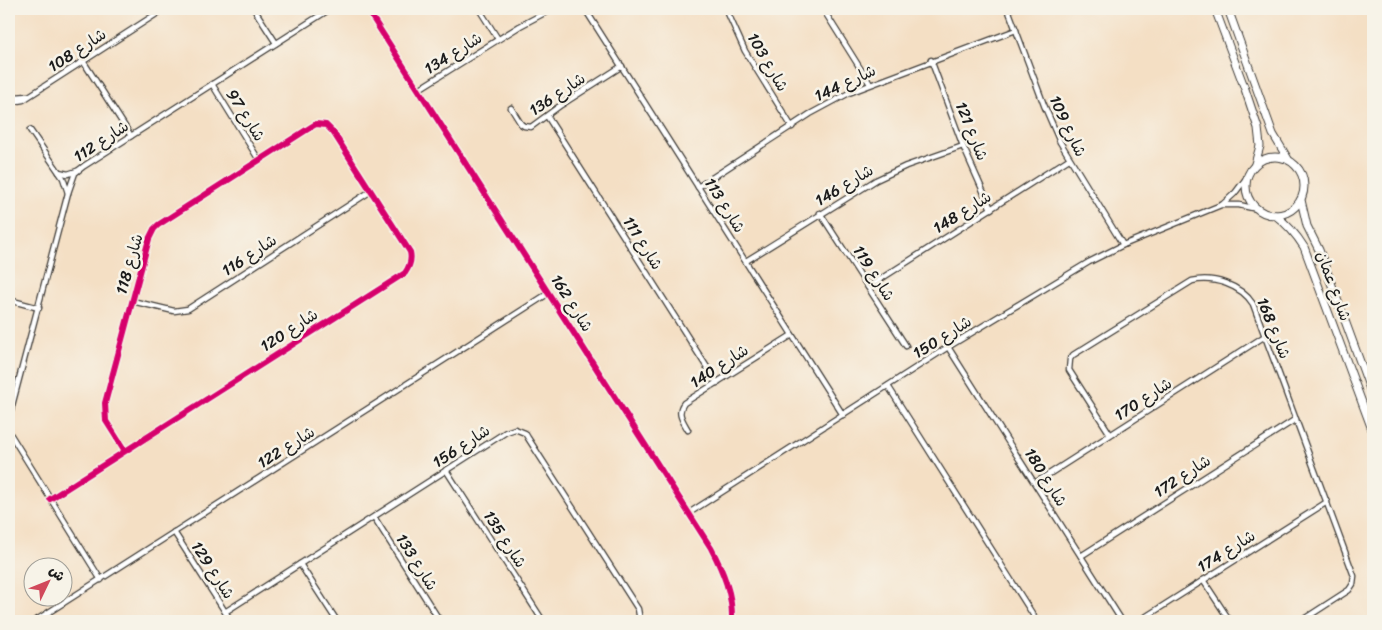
<svg xmlns="http://www.w3.org/2000/svg" width="1382" height="630" font-family="Sriracha,'Playpen Sans Arabic',sans-serif">
<style>
.lines{fill:none;stroke-linecap:round;stroke-linejoin:round}
.minor-casing{stroke:#3c3935;stroke-width:7}
.primary-casing{stroke:#3c3935;stroke-width:9}
.minor{stroke:#fff;stroke-width:4.5}
.primary{stroke:#fff;stroke-width:7}
.cycleway-casing{stroke:#f7f3e8;stroke-width:9}
.cycleway{stroke:#d6006c;stroke-width:6}
.labels{text-anchor:middle;dominant-baseline:central;stroke-width:5;stroke-linejoin:round;paint-order:stroke}
.street-label{font-size:16px;fill:#1c1c1c;stroke:#f7f3e8}
</style>
<rect width="100%" height="100%" fill="#f7f3e8"/>
<filter id="ink" filterUnits="userSpaceOnUse"><feTurbulence type="fractalNoise" baseFrequency=".02" numOctaves="2"/><feDisplacementMap in="SourceGraphic" scale="10" xChannelSelector="R" yChannelSelector="G"/><feConvolveMatrix kernelMatrix="1 2 1 2 8 2 1 2 1" color-interpolation-filters="sRGB"/></filter>
<filter id="wash" filterUnits="userSpaceOnUse"><feTurbulence type="fractalNoise" baseFrequency=".0096" numOctaves="4" result="noise"/><feDisplacementMap in="SourceGraphic" scale="20" xChannelSelector="R" yChannelSelector="G"/><feGaussianBlur stdDeviation="1.12" result="paint"/><feColorMatrix in="noise" values="0 0 0 0 0 0 0 0 0 0 0 0 0 0 0 0 0 1.4 0 .05"/><feComposite in="paint" operator="in"/></filter>
<g filter="url(#wash)">
<rect width="100%" height="100%" fill="#f4dfc4"/>
</g>
<g filter="url(#ink)">
<g class="lines">
<!-- minor casing -->
<g class="minor-casing">
<g id="minor">
<polyline points="254,9 276,43"/>
<path d="M367,9l344,539c12,23 22,47 21,73"/>
<polyline points="479,9 498,39"/>
<polyline points="585,9 843,415"/>
<polyline points="726,9 745,51 792,127"/>
<polyline points="823,9 870,84"/>
<polyline points="1008,9 1044,105 1060,142 1123,245"/>
<polyline points="931,60 963,146 991,209"/>
<polyline points="83,61 131,136"/>
<polyline points="212,84 259,160"/>
<polyline points="419,89 520,26 552,9"/>
<polyline points="9,94 16,97 27,96"/>
<polyline points="9,98 17,101 23,100 164,9"/>
<polyline points="511,108 521,124 524,126 531,127 561,105 622,66"/>
<polyline points="547,116 717,383"/>
<polyline points="30,130 63,178 68,193"/>
<polyline points="59,172 68,174 77,171"/>
<polyline points="698,187 810,114 849,93 1016,30"/>
<polyline points="1223,204 1235,193 1247,177"/>
<polyline points="820,213 906,346"/>
<polyline points="746,261 876,180 906,166 963,146"/>
<polyline points="868,287 1069,159"/>
<polyline points="9,300 39,308"/>
<polyline points="132,301 174,311 188,309 371,191"/>
<polyline points="948,347 1122,621"/>
<polyline points="888,386 1037,621"/>
<polyline points="9,417 68,193 75,173 84,166 330,9"/>
<path d="M688,430c-5,-9 -12,-17 -4,-27l108,-68"/>
<polyline points="9,432 101,580"/>
<path d="M1110,434l-41,-64 1,-11 3,-4 119,-74c21,-5 49,4 61,23l101,272 -1,8 -4,6 -48,31"/>
<polyline points="446,470 543,621"/>
<polyline points="1035,483 1265,336"/>
<path d="M50,499l355,-226c5,-7 7,-13 5,-21l-77,-120 -7,-7 -10,-1 -5,3 -153,98 -4,4 -5,10 -44,164 1,18 19,30"/>
<polyline points="689,513 948,347 1089,262 1123,245 1221,205 1239,205 1257,209"/>
<polyline points="374,517 440,621"/>
<polyline points="174,532 231,621"/>
<polyline points="1081,556 1296,419"/>
<polyline points="300,564 337,621"/>
<polyline points="1203,580 1230,621"/>
<polyline points="225,612 506,432 515,429 525,433 528,438 638,609 640,621"/>
<polyline points="35,621 549,293"/>
<polyline points="1139,621 1327,502"/>
</g>
</g>
<!-- primary casing -->
<g class="primary-casing">
<g id="primary">
<polyline points="1215,9 1245,89 1258,128 1260,146 1255,164"/>
<polyline points="1228,9 1273,134 1288,159"/>
<circle cx="1275" cy="186" r="29"/>
<polyline points="1301,200 1307,226 1319,250 1373,397"/>
<path d="M1275,215c12,9 21,19 29,32l69,185"/>
</g>
</g>
<!-- minor -->
<use href="#minor" class="minor"/>
<!-- primary -->
<use href="#primary" class="primary"/>
<!-- cycleway casing -->
<g class="cycleway-casing">
<g id="cycleway">
<path d="M367,9l344,539c12,23 22,47 21,73"/>
<path d="M50,499l355,-226c5,-7 7,-13 5,-21l-77,-120 -7,-7 -10,-1 -5,3 -153,98 -4,4 -5,10 -44,164 1,18 19,30"/>
</g>
</g>
<!-- cycleway -->
<use href="#cycleway" class="cycleway"/>
</g>
</g>
<g class="labels">
<!-- street labels -->
<g class="street-label">
<text transform="translate(77 50) rotate(-33)">شارع 108</text>
<text transform="translate(453 53) rotate(-32)">شارع 134</text>
<text transform="translate(768 62) rotate(60)">شارع 103</text>
<text transform="translate(845 83) rotate(-25)">شارع 144</text>
<text transform="translate(557 94) rotate(-34)">شارع 136</text>
<text transform="translate(246 115) rotate(58)">شارع 97</text>
<text transform="translate(1068 126) rotate(65)">شارع 109</text>
<text transform="translate(972 131) rotate(68)">شارع 121</text>
<text transform="translate(101 141) rotate(-33)">شارع 112</text>
<text transform="translate(844 185) rotate(-31)">شارع 146</text>
<text transform="translate(725 205) rotate(58)">شارع 113</text>
<text transform="translate(962 212) rotate(-32)">شارع 148</text>
<text transform="translate(643 243) rotate(58)">شارع 111</text>
<text transform="translate(249 255) rotate(-33)">شارع 116</text>
<text transform="translate(129 264) rotate(-74)">شارع 118</text>
<text transform="translate(874 273) rotate(57)">شارع 119</text>
<text transform="translate(1334 286) rotate(70)">شارع عمان</text>
<text transform="translate(572 303) rotate(58)">شارع 162</text>
<text transform="translate(1274 328) rotate(68)">شارع 168</text>
<text transform="translate(289 330) rotate(-33)">شارع 120</text>
<text transform="translate(942 337) rotate(-32)">شارع 150</text>
<text transform="translate(719 366) rotate(-33)">شارع 140</text>
<text transform="translate(1143 399) rotate(-33)">شارع 170</text>
<text transform="translate(461 446) rotate(-33)">شارع 156</text>
<text transform="translate(286 447) rotate(-32)">شارع 122</text>
<text transform="translate(1182 476) rotate(-33)">شارع 172</text>
<text transform="translate(1046 477) rotate(58)">شارع 180</text>
<text transform="translate(505 539) rotate(57)">شارع 135</text>
<text transform="translate(1226 551) rotate(-32)">شارع 174</text>
<text transform="translate(417 562) rotate(58)">شارع 133</text>
<text transform="translate(213 570) rotate(57)">شارع 129</text>
</g>
</g>
<!-- margin -->
<rect width="1382" height="630" fill="none" stroke="#f7f3e8" stroke-width="30"/>
<!-- north arrow -->
<g transform="translate(48 582) rotate(47)"><circle r="24" fill="#f7f3e8" stroke="#9f9d96"/>
<path d="M0-4L9 19L0 12L-9 19Z" fill="#d1495b"/>
<text y="-8" font-size="14" font-weight="bold" text-anchor="middle" fill="#1c1c1c">ش</text>
</g>
</svg>
